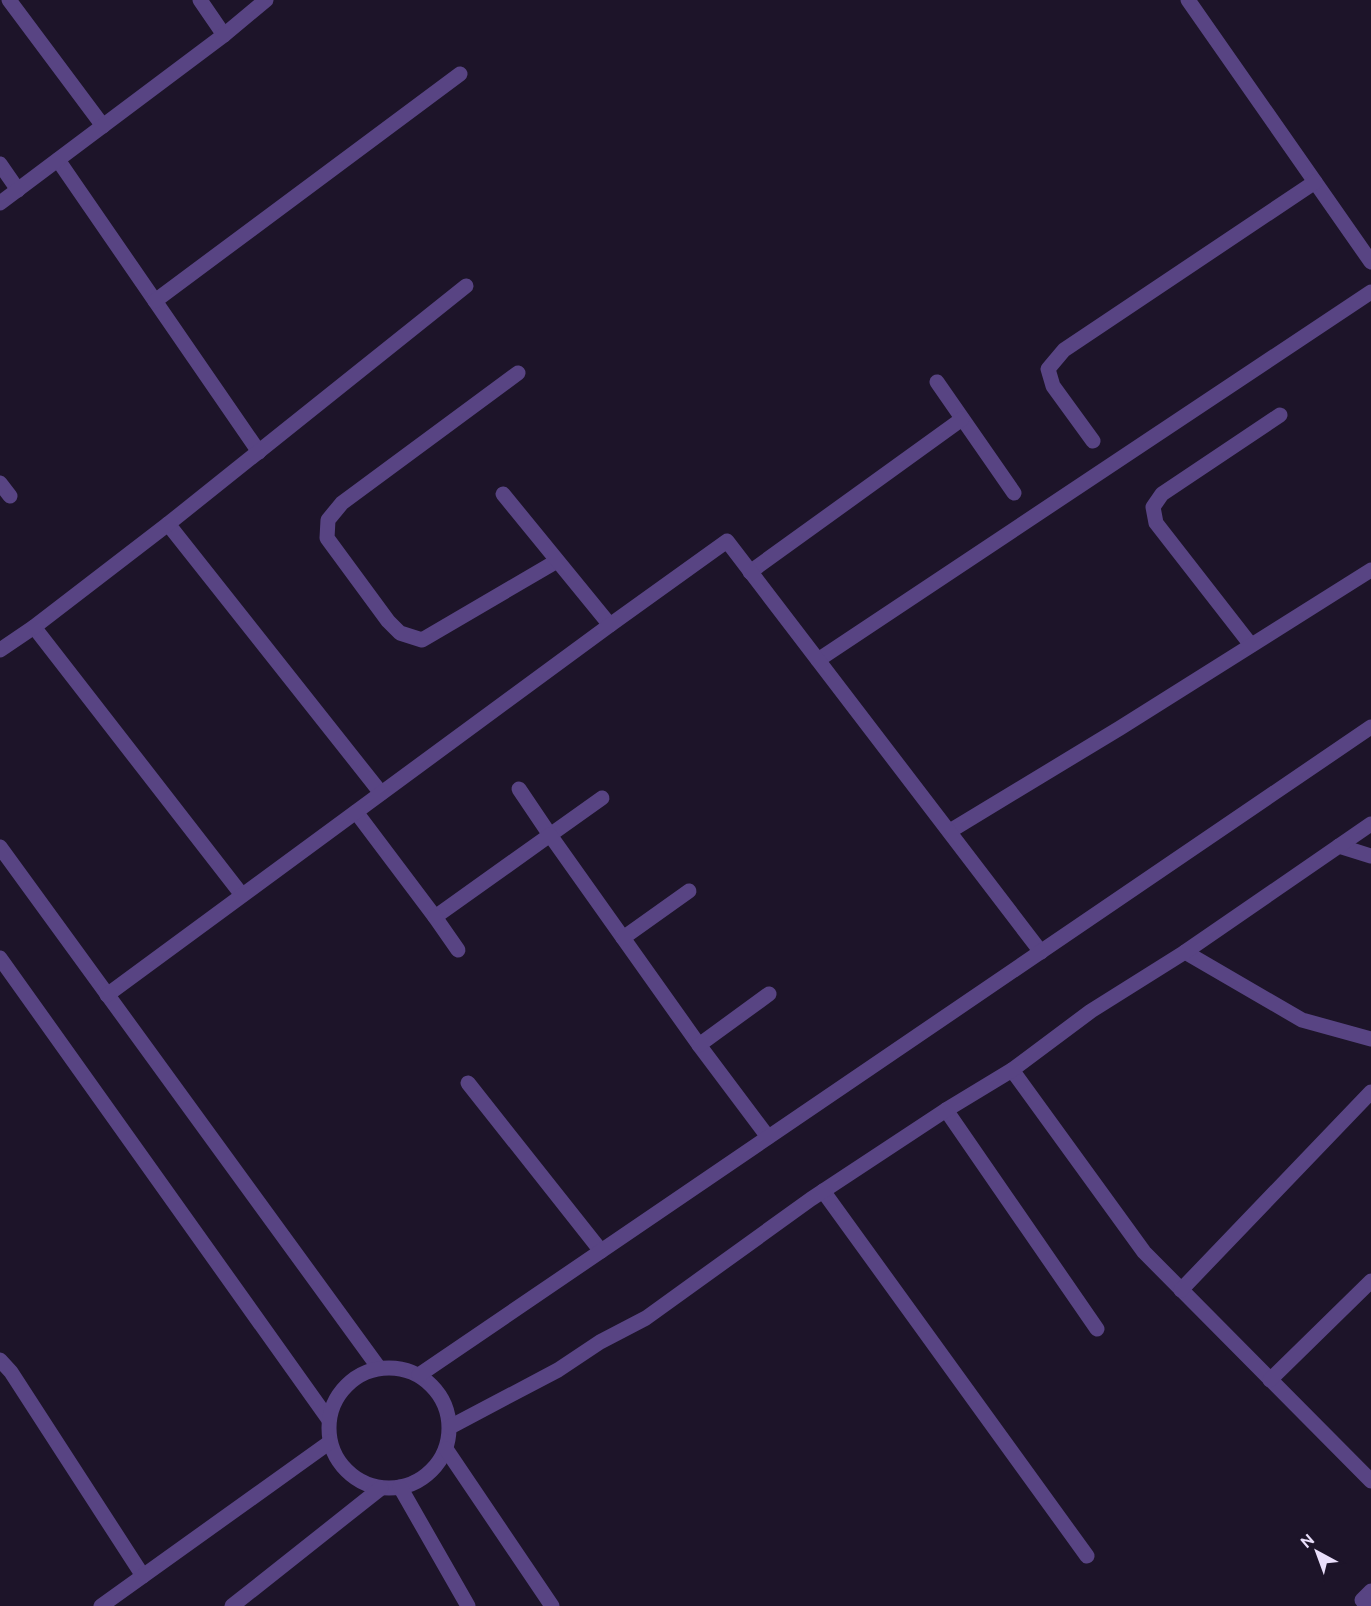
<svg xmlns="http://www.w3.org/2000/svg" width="1371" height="1606" font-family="Ubuntu,sans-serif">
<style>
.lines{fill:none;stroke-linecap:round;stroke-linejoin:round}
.minor{stroke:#584483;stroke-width:15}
</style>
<rect width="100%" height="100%" fill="#1d1429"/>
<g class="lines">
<!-- minor -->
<g class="minor">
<polyline points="9,0 103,126"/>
<polyline points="200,0 224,35"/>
<polyline points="1188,0 1371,262"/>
<polyline points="58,160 259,452"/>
<polyline points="0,164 18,190"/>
<polyline points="0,203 224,35 266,0"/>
<polyline points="155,301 460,74"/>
<polyline points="518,373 342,503 328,520 327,538 388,621 400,633 422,640 557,561"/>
<polyline points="937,382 1014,493"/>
<polyline points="1093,441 1053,386 1048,369 1064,350 1315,182"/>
<polyline points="0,483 10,496"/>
<polyline points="503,494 610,625"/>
<polyline points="168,524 381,793"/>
<polyline points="750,572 962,419"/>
<polyline points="34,627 242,895"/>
<polyline points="1251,645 1156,523 1153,507 1162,494 1280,415"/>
<polyline points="0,650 34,627 168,524 466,286"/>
<polyline points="818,660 1371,292"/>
<polyline points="519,789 550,835 602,798"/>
<polyline points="356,812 435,917 550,835 699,1045 768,1137"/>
<polyline points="950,831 1120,728 1371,570"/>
<polyline points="1339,846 1371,856"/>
<polyline points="0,847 379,1368"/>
<polyline points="435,917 458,950"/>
<polyline points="623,938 689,891"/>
<polyline points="1185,952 1302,1020 1371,1039"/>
<polyline points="0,958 329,1420"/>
<polyline points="107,995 610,625 727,541 1041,952"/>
<polyline points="699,1045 769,994"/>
<polyline points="1012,1070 1144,1252 1371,1481"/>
<polyline points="468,1083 601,1251"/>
<polyline points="946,1110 1097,1329"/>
<polyline points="823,1191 1087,1556"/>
<polyline points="1181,1290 1371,1092"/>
<polyline points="0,1360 11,1372 143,1576"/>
<circle cx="389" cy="1428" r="60"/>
<polyline points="419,1375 1371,727"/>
<polyline points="1270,1380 1371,1281"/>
<polyline points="450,1427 558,1370 600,1342 646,1318 811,1199 946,1110 1012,1070 1091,1011 1185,952 1371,824"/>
<polyline points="446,1449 552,1606"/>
<polyline points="400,1487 468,1606"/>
<polyline points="101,1606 330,1442"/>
<polyline points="232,1606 381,1488"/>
<polyline points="1367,1606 1362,1600 1371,1591"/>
</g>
</g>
<!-- north arrow -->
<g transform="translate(1317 1552) rotate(319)" stroke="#1d1429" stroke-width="4.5" paint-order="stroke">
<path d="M0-4.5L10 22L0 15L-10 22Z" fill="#eadffb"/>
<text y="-9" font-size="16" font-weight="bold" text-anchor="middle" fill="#eadffb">N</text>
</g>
</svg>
